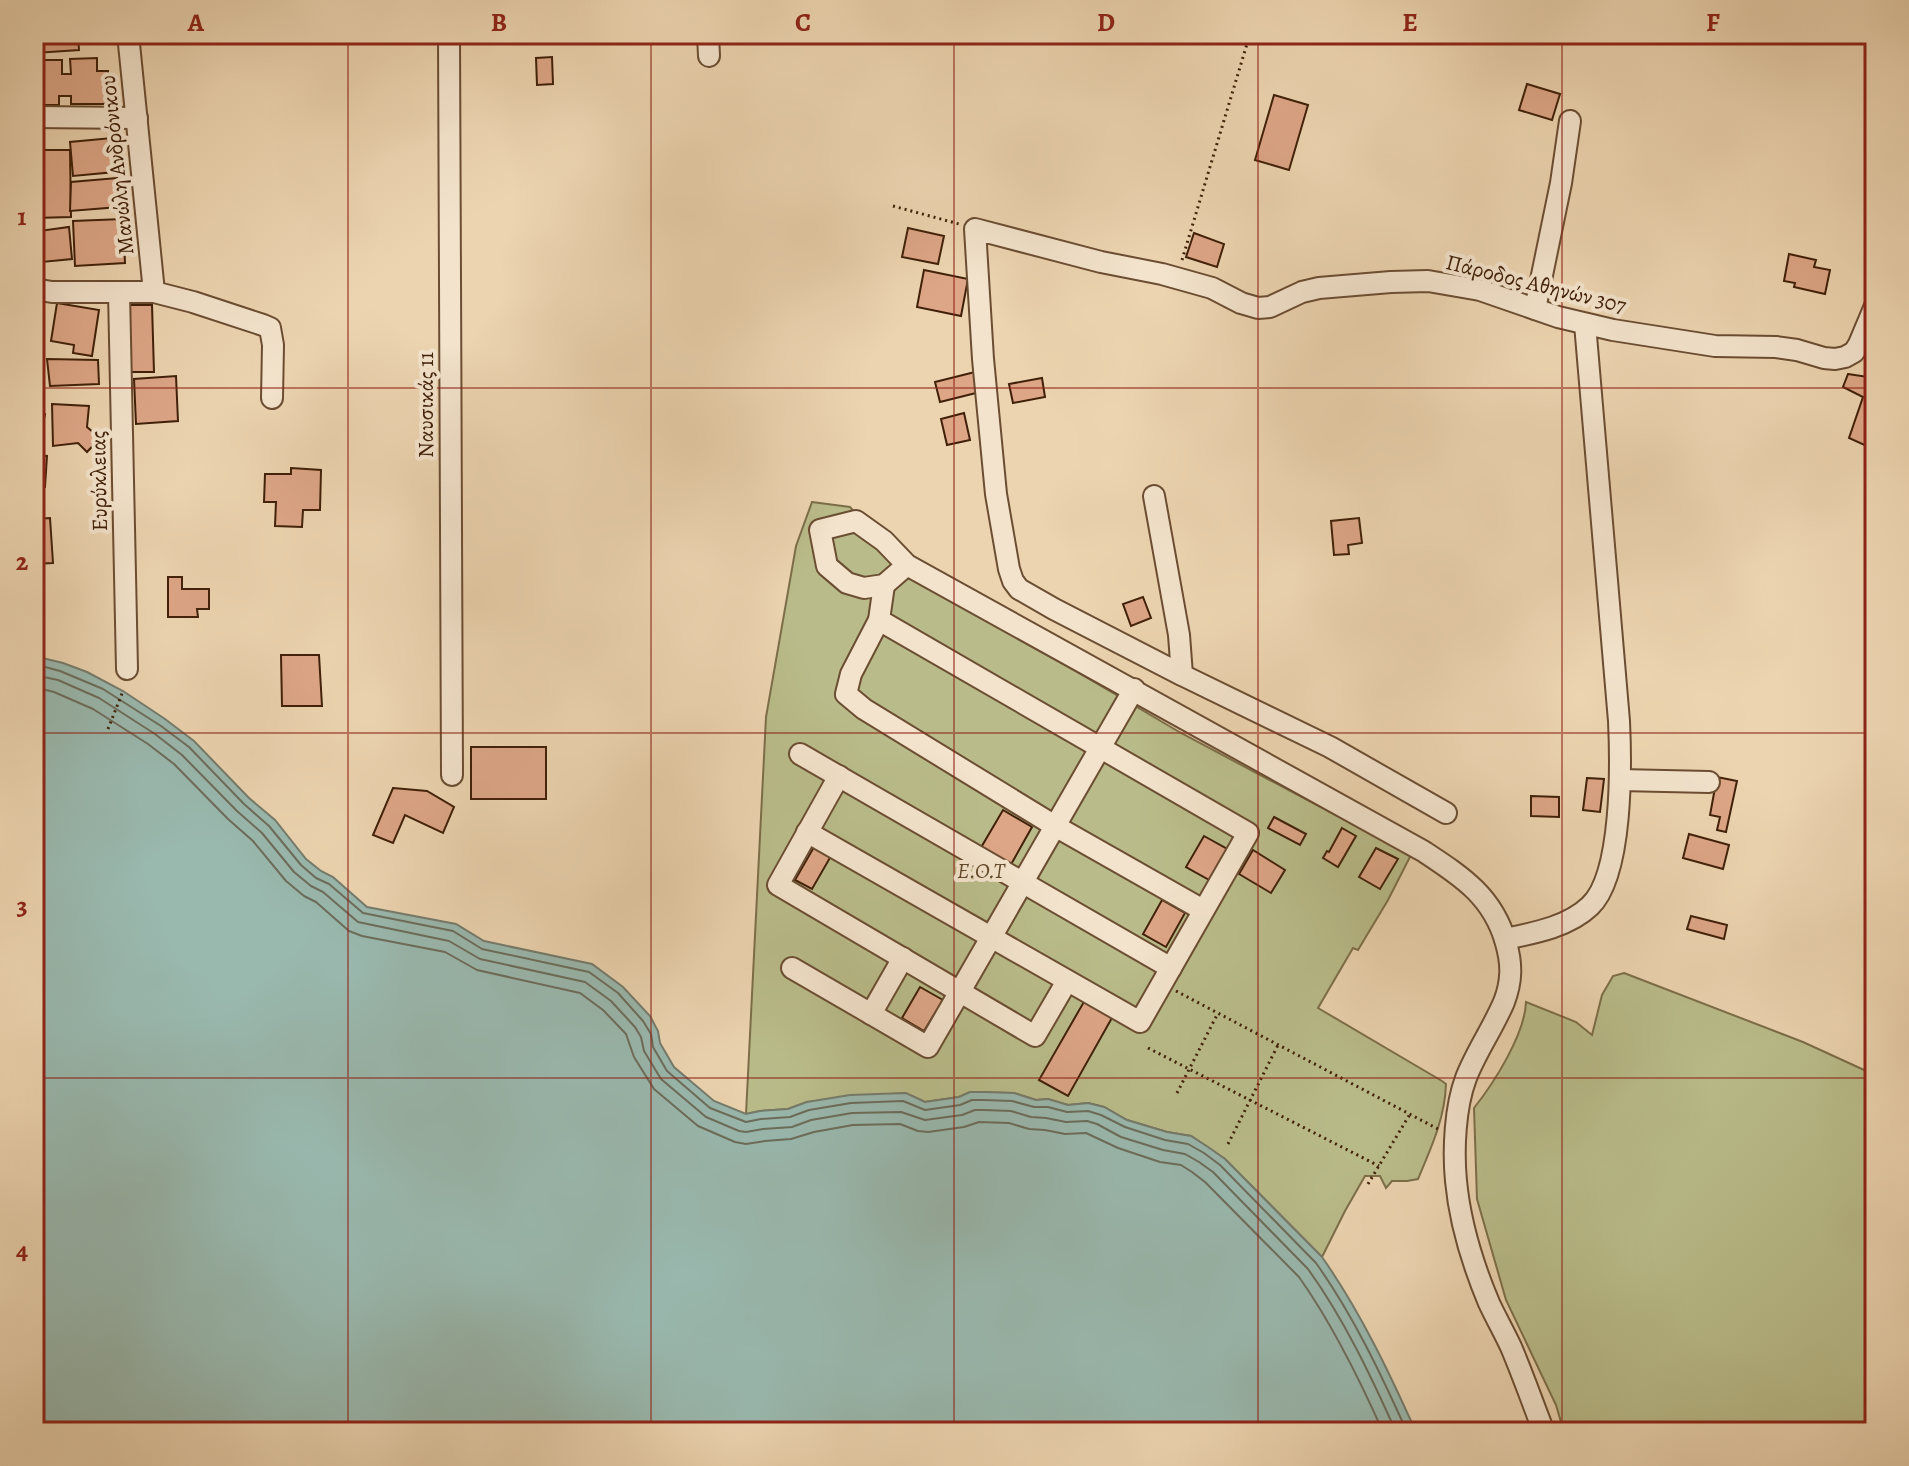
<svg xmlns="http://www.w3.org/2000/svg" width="1909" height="1466" font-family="Alegreya,serif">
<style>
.green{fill:#b9bc8a;stroke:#7c6e49;stroke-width:2}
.water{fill:#99b8ae;stroke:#757b6c;stroke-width:2}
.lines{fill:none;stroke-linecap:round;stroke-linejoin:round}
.shore{stroke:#6c6c5b;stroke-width:2}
.building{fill:#dda687;stroke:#402008;stroke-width:2}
.minor-casing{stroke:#6b4d32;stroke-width:24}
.path{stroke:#402008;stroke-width:3;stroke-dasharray:2 4;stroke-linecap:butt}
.minor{stroke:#f3e3cc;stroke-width:20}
.grid{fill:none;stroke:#8f2418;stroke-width:2;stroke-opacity:0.55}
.labels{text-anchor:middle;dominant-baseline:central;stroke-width:8;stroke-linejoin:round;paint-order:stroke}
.street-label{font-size:22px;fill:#402008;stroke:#f3e3cc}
.park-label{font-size:22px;font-style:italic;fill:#5e4728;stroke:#f3e3cc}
.neatline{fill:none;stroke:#8f2418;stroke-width:3}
.grid-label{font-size:26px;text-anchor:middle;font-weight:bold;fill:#8f2418}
</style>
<rect width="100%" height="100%" fill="#ecd4b0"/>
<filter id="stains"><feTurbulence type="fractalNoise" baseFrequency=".0025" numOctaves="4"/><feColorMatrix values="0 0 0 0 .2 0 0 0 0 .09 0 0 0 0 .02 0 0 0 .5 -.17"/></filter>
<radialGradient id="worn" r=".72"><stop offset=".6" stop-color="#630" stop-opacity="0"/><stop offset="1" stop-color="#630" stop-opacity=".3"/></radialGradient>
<!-- green -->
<g class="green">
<path d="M812,502l38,5 69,76 94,51 168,99 230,122 -23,45 -30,50 -5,-2 -35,60 124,73 4,3c-1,34 -15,64 -28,95l-11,2h-15l-6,7 -6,-12h-15l-20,35 -23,46 -97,-98 -34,-23 -24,-4 -40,-12 -23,-13 -16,-4 -20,2 -20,-6 -12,1 -22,-7 -44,-1 -11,5 -34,5 -20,-9 -26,2 -72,7 -19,7 -28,2 -14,3 20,-397 30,-171z"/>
<path d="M1624,973l179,69 72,33v357h-311l-8,-27 -50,-105 -29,-101 -3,-91c20,-25 51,-74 52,-106l50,20 16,13 10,-40 11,-19z"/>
</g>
<!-- water -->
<path class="water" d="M34,656l29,7 24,9 36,19 42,28 29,22 55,57 26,22 31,39 15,12 12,6 34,30 89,17 28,17 108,23 31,23 27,29 8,15 2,12 14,24 40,34 32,13 14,-3 28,-2 19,-7 43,-7 56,-2 19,9 34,-5 11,-5h15l29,1 22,7 12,-1 20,6 20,-2 16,4 23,13 40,12 24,4 17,11 17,12 97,98c38,54 67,115 94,175h-1382z"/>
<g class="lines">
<!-- shore -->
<g class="shore">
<path d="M34,664l26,7 43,18 58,37 28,21 55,57 25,22 32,39 15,13 13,6 34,29 90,18 29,18 107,23 29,21 25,28 8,13 2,13 14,24 43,37 36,14 15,-3 29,-2 19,-7 42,-7 52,-2 22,9 35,-5 12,-5h12l28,1 22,6h14l19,5 21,-1 13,4 24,12 40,13 23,4 16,9 16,12 96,98c37,52 65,111 91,169"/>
<path d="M34,675l24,5 41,18 56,36 27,21 55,56 25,22 32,39 17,14 12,6 35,30 91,19 31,18 105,23 26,19 24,26 6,10 3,14 17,28 45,38 33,14 7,1 17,-3 29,-2 19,-7 41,-7 49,-1 24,8 37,-5 13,-5h9l27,1 20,6 15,1 20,4 21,-1 10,3 24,13 42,13 22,4 14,8 14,10 95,97c36,50 63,107 88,163"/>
<path d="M34,687l20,5 39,17 55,35 26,20 54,55 25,22 33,40 18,15 12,6 33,29 13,5 83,16 32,18 103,23 23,17 23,24 8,23 20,32 44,37 37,16 11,2 19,-3 26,-2 23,-7 39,-7 47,-1 18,7 10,1 36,-5 15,-5 30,1 20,6 16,1 20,4 21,-1 32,15 42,14 21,3 11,7 13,10 94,95c34,48 60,101 84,155"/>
</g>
</g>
<!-- building -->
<g class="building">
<polygon points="34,34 78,34 79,50 35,53"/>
<polygon points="665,34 700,34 700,39 666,39"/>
<polygon points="552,57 553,84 537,85 536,58"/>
<polygon points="97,58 97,71 108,71 108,104 71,104 71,96 59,96 59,105 34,105 34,60 62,60 62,74 71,74 70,59"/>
<polygon points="1527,84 1560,94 1552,120 1519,110"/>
<polygon points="1274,95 1308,105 1289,170 1255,160"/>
<polygon points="112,138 115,172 73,176 70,142"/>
<polygon points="34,150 70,150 71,217 34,218"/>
<polygon points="117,178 119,207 70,211 71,182"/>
<polygon points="123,219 125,263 75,266 73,221"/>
<polygon points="69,227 72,259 42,262 39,231"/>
<polygon points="908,228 944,236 938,264 902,257"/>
<polygon points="1194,233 1224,244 1217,267 1186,257"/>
<polygon points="34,246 40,247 37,270 34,270"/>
<polygon points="1789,254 1816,260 1814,267 1830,270 1825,294 1794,287 1795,283 1784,281"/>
<polygon points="924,270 968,279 961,316 917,307"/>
<polygon points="57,303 99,310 92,356 73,353 74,345 51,341"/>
<polygon points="127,305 152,305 154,372 128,372"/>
<polygon points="34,335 43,335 41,358 34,358"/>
<polygon points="47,359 98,360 99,384 50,386"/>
<polygon points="34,363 40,364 38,386 34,386"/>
<polygon points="975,372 980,392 940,402 935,382"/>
<polygon points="1848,374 1875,378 1875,439 1871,448 1849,438 1863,397 1843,387"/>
<polygon points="176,376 178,421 136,424 134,379"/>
<polygon points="1042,378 1045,397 1013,403 1009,384"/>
<polygon points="34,387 43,389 40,413 34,412"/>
<polygon points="52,404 89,406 87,427 100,438 87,452 78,443 53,446"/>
<polygon points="34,412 45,414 41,434 34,433"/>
<polygon points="964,413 970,440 947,445 941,419"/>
<polygon points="34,455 47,456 45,487 34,486"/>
<polygon points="291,468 321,470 320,510 303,510 302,527 275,526 276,502 264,502 265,474 291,474"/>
<polygon points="50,518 53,563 34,564 34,519"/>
<polygon points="1359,518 1362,543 1348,545 1349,554 1334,555 1331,521"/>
<polygon points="168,577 182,577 182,589 209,589 209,609 197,609 198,617 168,617"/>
<polygon points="1143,597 1151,618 1131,626 1123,604"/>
<polygon points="281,655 319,655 322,706 282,706"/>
<rect x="471" y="747" width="75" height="52"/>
<polygon points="1717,777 1737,781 1726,832 1717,830 1720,817 1710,815"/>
<polygon points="1587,778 1604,779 1600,812 1583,810"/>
<polygon points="393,788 427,791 454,807 443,833 405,815 393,843 373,835"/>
<polygon points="1531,796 1559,797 1559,817 1531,816"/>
<polygon points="1003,810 1032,827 1009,868 979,851"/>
<polygon points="1274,817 1306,834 1300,845 1268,828"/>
<polygon points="1342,828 1356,836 1338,867 1323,858 1327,851 1329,852"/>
<polygon points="1689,834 1729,845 1723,869 1683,858"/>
<polygon points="1204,836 1229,850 1211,881 1186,867"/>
<polygon points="814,847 831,856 812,889 795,880"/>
<polygon points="1376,848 1398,859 1380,889 1359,877"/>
<polygon points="1253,850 1285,870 1271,893 1239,874"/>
<polygon points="1162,900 1185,913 1166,947 1143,934"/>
<polygon points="1691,916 1727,925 1724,939 1687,929"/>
<polygon points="920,987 943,1000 924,1031 902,1018"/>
<polygon points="1085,1000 1113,1016 1068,1096 1039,1080"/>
</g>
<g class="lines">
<!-- minor casing -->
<g class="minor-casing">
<g id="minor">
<polyline points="128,34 154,292"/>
<polyline points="449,34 452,775"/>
<polyline points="708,34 709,56"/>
<polyline points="34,117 137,118"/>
<polyline points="34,289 52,292 154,292 193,302 263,325 270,328 273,345 272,398"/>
<polyline points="119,292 127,669"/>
<polyline points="1535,309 1561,183 1570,121"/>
<polyline points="1154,496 1179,635 1182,675"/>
<path d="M907,565l-23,20 -20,3 -17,-5 -20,-17 -7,-36 36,-9 28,20 23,24 516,286c38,25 70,45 83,92 6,21 6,38 -2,59 -11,26 -28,50 -38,76 -11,29 -13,72 -10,103 4,42 17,84 33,122 7,15 15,29 22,44 12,28 22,57 33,85"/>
<polyline points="884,585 879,620 851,674 846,694 864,709 1055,826 1203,910"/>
<polyline points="800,754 1171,968"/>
<polyline points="839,776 778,885 1035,1036 1067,981"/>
<polyline points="1620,780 1709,782"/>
<polyline points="1446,813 1330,747 1182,675 1054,609 1019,589 1013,581 1009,569 996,494 983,359 975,229 1101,262 1162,274 1212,288 1241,303 1258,308 1270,307 1302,292 1319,288 1391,282 1428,281 1480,290 1558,317 1613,330 1715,346 1776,347 1797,350 1824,358 1835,359 1845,357 1854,352 1859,344 1875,306"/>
<polyline points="807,832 1140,1022 1248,833 879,620"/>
<path d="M1505,939c29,-6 63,-12 85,-33 33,-31 31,-142 29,-185l-34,-397"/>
<polyline points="792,968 928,1047 1134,689"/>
<polyline points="871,1014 903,958"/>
</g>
</g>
<!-- path -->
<g class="path">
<polyline points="893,206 959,224"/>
<polyline points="1182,260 1250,34"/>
<polyline points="108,729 123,691"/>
<polyline points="1176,991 1438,1129"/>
<polyline points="1148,1048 1379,1166"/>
<polyline points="1177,1093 1218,1013"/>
<polyline points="1228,1144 1278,1045"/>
<polyline points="1368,1184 1410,1114"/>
</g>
<!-- minor -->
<use href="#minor" class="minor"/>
</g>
<!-- grid -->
<path class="grid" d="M348,34v1398M651,34v1398M954,34v1398M1258,34v1398M1562,34v1398M34,388h1841M34,733h1841M34,1078h1841"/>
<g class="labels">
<!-- street labels -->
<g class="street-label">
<text transform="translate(117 165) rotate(-96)">Μανώλη Ανδρόνικου</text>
<text transform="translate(1536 284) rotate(14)">Πάροδος Αθηνών 307</text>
<text transform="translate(426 405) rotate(-90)">Ναυσικάς 11</text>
<text transform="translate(99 481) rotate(-91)">Ευρύκλειας</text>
</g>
<!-- park labels -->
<g class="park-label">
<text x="981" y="871">E.O.T</text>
</g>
</g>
<!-- margin -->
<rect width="1909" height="1466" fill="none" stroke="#ecd4b0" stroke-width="88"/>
<rect x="44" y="44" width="1821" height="1378" class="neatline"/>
<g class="grid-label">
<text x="196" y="31">A</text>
<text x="499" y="31">B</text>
<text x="803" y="31">C</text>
<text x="1106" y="31">D</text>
<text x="1410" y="31">E</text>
<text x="1713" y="31">F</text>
<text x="22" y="225">1</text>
<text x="22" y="570">2</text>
<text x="22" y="914">3</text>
<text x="22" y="1259">4</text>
</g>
<rect width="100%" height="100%" filter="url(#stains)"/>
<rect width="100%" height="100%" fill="url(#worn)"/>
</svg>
